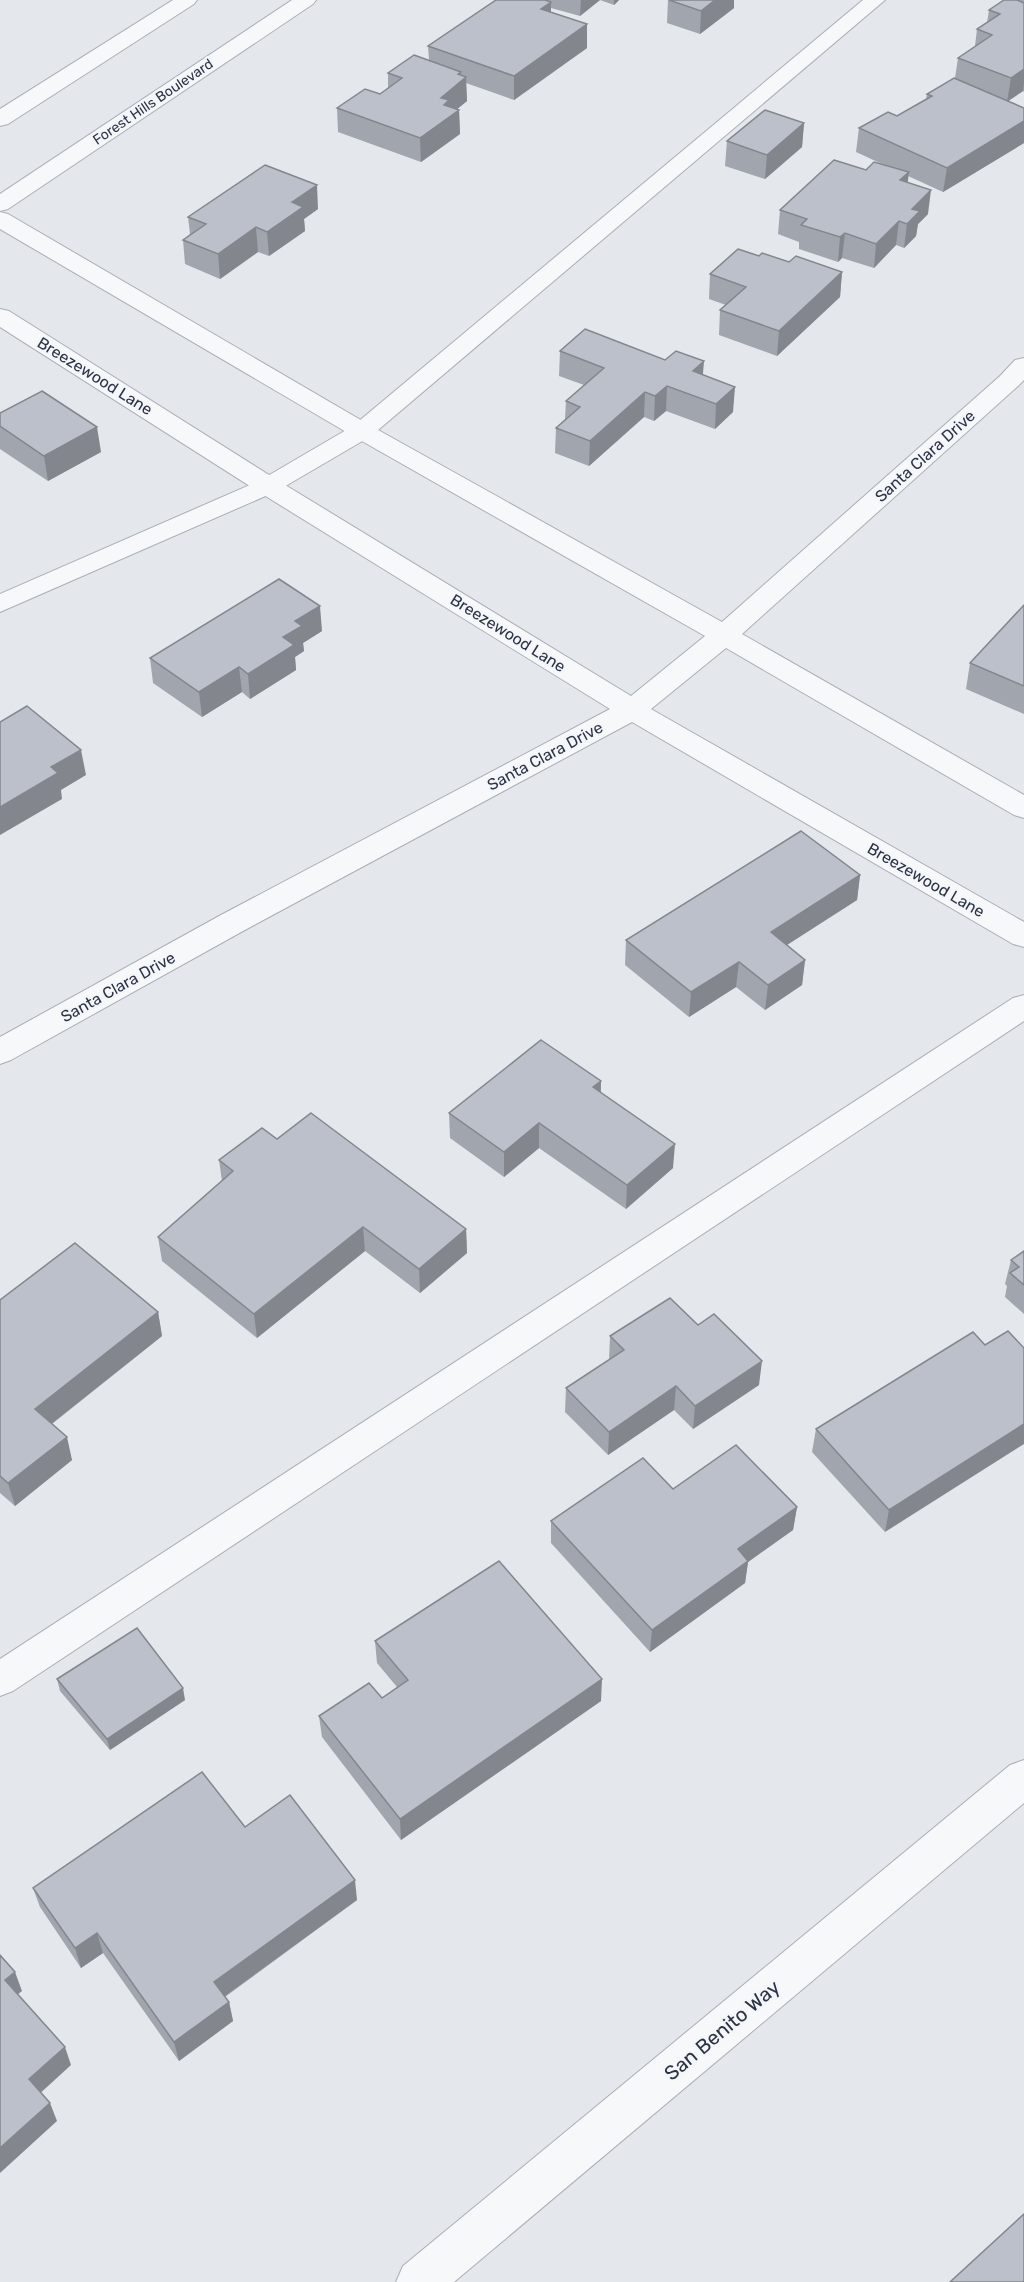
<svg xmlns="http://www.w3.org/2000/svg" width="1024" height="2282" font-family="Rubik,sans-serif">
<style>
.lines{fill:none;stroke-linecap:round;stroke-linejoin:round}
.lane-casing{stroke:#a9aeb7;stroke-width:2}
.street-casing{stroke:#a9aeb7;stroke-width:2}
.lane{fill:#f7f8fa;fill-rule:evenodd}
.street{fill:#f7f8fa;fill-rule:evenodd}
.wall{fill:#a1a5ae}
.shaded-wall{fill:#83868d}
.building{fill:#bbc0ca;stroke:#83868d;stroke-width:1.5}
.labels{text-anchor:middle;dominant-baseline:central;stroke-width:5;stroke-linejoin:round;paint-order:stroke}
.far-street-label{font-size:14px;fill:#2b3445;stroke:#f4f6f9}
.street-label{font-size:16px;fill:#2b3445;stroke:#f4f6f9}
.near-street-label{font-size:20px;fill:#2b3445;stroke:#f4f6f9}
</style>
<rect width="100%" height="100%" fill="#e4e7ec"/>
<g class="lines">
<!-- lane casing -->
<g class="lane-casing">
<g id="lane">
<polygon points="863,0 885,0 371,436 277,491 0,612 0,594 259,481 353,426"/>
<polygon points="1024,995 1024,1021 13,1691 0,1696 0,1659 1013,998"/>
</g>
</g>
<!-- street casing -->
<g class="street-casing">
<g id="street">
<polygon points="173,0 197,0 194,4 8,124 0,126 0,109"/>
<polygon points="292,0 316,0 313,4 8,209 0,211 0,194"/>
<polygon points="0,212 8,214 371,426 722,622 1000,376 1015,360 1024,358 1024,380 1018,386 742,634 1024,795 1024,818 1014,815 726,648 651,709 1024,922 1024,947 1013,944 632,722 243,931 11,1060 0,1064 0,1037 221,915 610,709 259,492 0,327 0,309 9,311 277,480 631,696 705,636 353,436 0,229"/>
<polygon points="1024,1760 1024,1803 454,2282 396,2282 403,2266 1010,1765"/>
</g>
</g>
<!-- lane -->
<use href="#lane" class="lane"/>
<!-- street -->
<use href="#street" class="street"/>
</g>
<!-- wall -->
<g class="wall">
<polygon points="496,0 619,0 614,5 600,0 580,16 551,8 551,12 587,48 514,100 466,83 467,101 457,109 459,110 460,134 421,162 338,132 337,108 380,94 388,88 388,73 429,60 428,46"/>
<polygon points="668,0 734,8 700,34 667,23"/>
<polygon points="1004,0 1024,0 1024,92 1023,91 1008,101 1024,108 1024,143 943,192 908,176 907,182 928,214 918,224 916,236 904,248 896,245 874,268 842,258 838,262 799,249 799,242 778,234 780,210 866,170 882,164 856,152 859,128 897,116 926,99 927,94 955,78 958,58 975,46 977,29 987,23 989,10"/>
<polygon points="804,123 802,147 765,179 725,166 727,141"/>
<polygon points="318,209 304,219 305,231 269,256 258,252 220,279 185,264 183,240 190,234 188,217"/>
<polygon points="759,256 842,272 840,297 777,356 719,335 720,310 726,305 709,299 710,274"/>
<polygon points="560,351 703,375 733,412 715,429 666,411 654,421 644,417 589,466 555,453 556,428 565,419 566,401 584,385 559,376"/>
<polygon points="0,413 101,452 48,481 0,449"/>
<polygon points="1024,605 1024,714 966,689 970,663"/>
<polygon points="322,631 303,643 304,651 295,657 296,670 250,699 242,692 202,717 153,683 150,658"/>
<polygon points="860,875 857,900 787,945 805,960 802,985 765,1010 736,987 689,1017 625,965 626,940"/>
<polygon points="601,1081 601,1092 673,1168 626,1209 539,1148 504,1177 450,1138 449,1113"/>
<polygon points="277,1139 466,1229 467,1253 420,1293 365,1251 257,1338 162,1261 158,1237 222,1181 219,1160"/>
<polygon points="1024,1251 1024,1314 1005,1297 1007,1286 1005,1284 1011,1260"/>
<polygon points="0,1300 158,1312 162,1336 52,1424 72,1460 15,1506 0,1493"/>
<polygon points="973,1332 885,1532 812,1452 816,1429"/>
<polygon points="610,1336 759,1385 693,1429 674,1410 608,1455 565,1412 566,1388 609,1360"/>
<polygon points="673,1489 797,1507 793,1530 748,1562 745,1583 650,1652 551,1543 551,1521"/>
<polygon points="375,1641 601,1701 401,1840 322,1737 319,1716 382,1698 397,1687 377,1663"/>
<polygon points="57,1679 185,1700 110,1750 60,1691"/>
<polygon points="245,1827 357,1900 225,1997 229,2002 233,2021 179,2061 103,1953 81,1968 40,1907 33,1888"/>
</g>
<!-- shaded-wall -->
<g class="shaded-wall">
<polygon points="581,0 600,0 580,16"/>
<polygon points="614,0 619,0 614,5"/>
<polygon points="715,0 734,0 734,8 700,34 701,11"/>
<polygon points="551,2 551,26 541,9"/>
<polygon points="587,24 587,48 514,100 514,76"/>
<polygon points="1024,69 1024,83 1023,91 1007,102 1011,78"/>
<polygon points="461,72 461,81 466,77 467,101 450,115 459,110 460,134 421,162 420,138 441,98 458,74"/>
<polygon points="1024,121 1024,143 943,192 947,168"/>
<polygon points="804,123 802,147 765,179 767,155"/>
<polygon points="909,172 906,196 900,180"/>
<polygon points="317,185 318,209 304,219 305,231 269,256 267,232 292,202"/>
<polygon points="931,190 928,214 918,224 916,236 904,248 907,224 912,209"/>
<polygon points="899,221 896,245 874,268 876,244"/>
<polygon points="256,227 258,252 220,279 218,254"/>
<polygon points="845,233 842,258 838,262 840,237"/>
<polygon points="842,272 840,297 777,356 779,331"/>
<polygon points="704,361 702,386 692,396 693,371"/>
<polygon points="667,386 666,411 654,421 655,396"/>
<polygon points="735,387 733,412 715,429 716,404"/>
<polygon points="645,392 644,417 589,466 590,441"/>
<polygon points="97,427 101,452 48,481 44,456"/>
<polygon points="320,606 322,631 303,643 304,651 295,657 296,670 250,699 248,674 295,621"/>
<polygon points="239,667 242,692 202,717 199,692"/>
<polygon points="81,750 86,775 61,790 62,799 0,835 0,807 51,767"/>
<polygon points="860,875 857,900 768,957 771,932"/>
<polygon points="805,960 802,985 765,1010 768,985"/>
<polygon points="739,962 736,987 689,1017 691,992"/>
<polygon points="601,1081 600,1106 593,1087"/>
<polygon points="539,1123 539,1148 504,1177 504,1152"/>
<polygon points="675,1144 673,1168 626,1209 627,1185"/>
<polygon points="363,1227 365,1251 257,1338 254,1314"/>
<polygon points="466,1229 467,1253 420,1293 419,1269"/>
<polygon points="158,1312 162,1336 41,1432 35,1409"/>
<polygon points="762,1361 759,1385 693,1429 695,1406"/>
<polygon points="676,1386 674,1410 608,1455 609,1432"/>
<polygon points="1024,1424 1024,1444 885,1532 889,1510"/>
<polygon points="67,1437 72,1460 15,1506 8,1483"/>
<polygon points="797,1507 793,1530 748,1562 745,1583 650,1652 652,1630 738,1549"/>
<polygon points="602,1679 601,1701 401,1840 400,1819"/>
<polygon points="183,1688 185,1700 110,1750 107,1739"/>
<polygon points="355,1880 357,1900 218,2001 214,1982"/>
<polygon points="97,1933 103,1953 81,1968 75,1948"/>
<polygon points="15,1972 22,1991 12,1999 5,1980"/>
<polygon points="229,2002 233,2021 179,2061 174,2042"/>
<polygon points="65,2047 71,2065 36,2097 29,2079"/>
<polygon points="50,2103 57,2121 0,2173 0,2148"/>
</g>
<!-- building -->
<g class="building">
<polygon points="496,0 545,0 551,2 541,9 587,24 514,76 428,46"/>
<polygon points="669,0 715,0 701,11"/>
<polygon points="1004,0 1017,0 1024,3 1024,69 1011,78 958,58 992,35 977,29 1000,14 989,10"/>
<polygon points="414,55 461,72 458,74 466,77 441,98 449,100 444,105 459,110 420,138 337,108 365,89 380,94 402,78 388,73"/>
<polygon points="954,78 1024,108 1024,121 947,168 859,128 888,112 897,116 932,96 927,94"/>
<polygon points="765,110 804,123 767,155 727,141"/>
<polygon points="834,160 866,170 874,162 909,172 900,180 931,190 912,209 920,211 907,224 899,221 876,244 845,233 840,237 801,225 807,219 780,210"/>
<polygon points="265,165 317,185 292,202 303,207 267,232 256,227 218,254 183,240 206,224 188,217"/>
<polygon points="738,249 759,256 762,253 789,262 796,256 842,272 779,331 720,310 746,287 710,274"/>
<polygon points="585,329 665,360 676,351 704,361 693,371 735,387 716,404 667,386 655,396 645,392 590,441 556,428 580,407 566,401 604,368 560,351"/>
<polygon points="42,391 97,427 44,456 0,426 0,413"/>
<polygon points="279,579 320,606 295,621 302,626 283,637 294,645 248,674 239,667 199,692 150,658"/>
<polygon points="1024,605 1024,686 970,663"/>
<polygon points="27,706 81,750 51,767 58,773 0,807 0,722"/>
<polygon points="801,831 860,875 771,932 805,960 768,985 739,962 691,992 626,940"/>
<polygon points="541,1040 601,1081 593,1087 675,1144 627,1185 539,1123 504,1152 449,1113"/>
<polygon points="311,1113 466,1229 419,1269 363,1227 254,1314 158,1237 233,1171 219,1160 262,1128 277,1139"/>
<polygon points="75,1243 158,1312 35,1409 67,1437 8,1483 0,1476 0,1300"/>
<polygon points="1024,1251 1024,1285 1010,1273 1019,1267 1011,1260"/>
<polygon points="670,1298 698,1325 714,1314 762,1361 695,1406 676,1386 609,1432 566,1388 624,1350 610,1336"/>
<polygon points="1008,1331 1024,1348 1024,1424 889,1510 816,1429 973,1332 985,1345"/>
<polygon points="736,1445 797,1507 738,1549 748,1561 652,1630 551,1521 643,1458 673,1489"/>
<polygon points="499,1561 602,1679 400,1819 319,1716 369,1683 382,1698 408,1680 375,1641"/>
<polygon points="137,1628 183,1688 107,1739 57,1679"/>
<polygon points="202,1772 245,1827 290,1795 355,1880 214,1982 229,2002 174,2042 97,1933 75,1948 33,1888"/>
<polygon points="0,1955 15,1972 5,1980 65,2047 29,2079 50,2103 0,2148"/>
<polygon points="1024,2214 1024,2282 950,2282"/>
</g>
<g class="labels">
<!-- far-street labels -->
<g class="far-street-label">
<text transform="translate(153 102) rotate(-34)">Forest Hills Boulevard</text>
</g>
<!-- street labels -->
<g class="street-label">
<text transform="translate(95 376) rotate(32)">Breezewood Lane</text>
<text transform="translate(925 456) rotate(-42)">Santa Clara Drive</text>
<text transform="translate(508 633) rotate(32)">Breezewood Lane</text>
<text transform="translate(545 756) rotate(-28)">Santa Clara Drive</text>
<text transform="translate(926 880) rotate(30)">Breezewood Lane</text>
<text transform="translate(118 987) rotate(-29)">Santa Clara Drive</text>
</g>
<!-- near-street labels -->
<g class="near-street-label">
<text transform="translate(722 2030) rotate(-40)">San Benito Way</text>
</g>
</g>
</svg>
